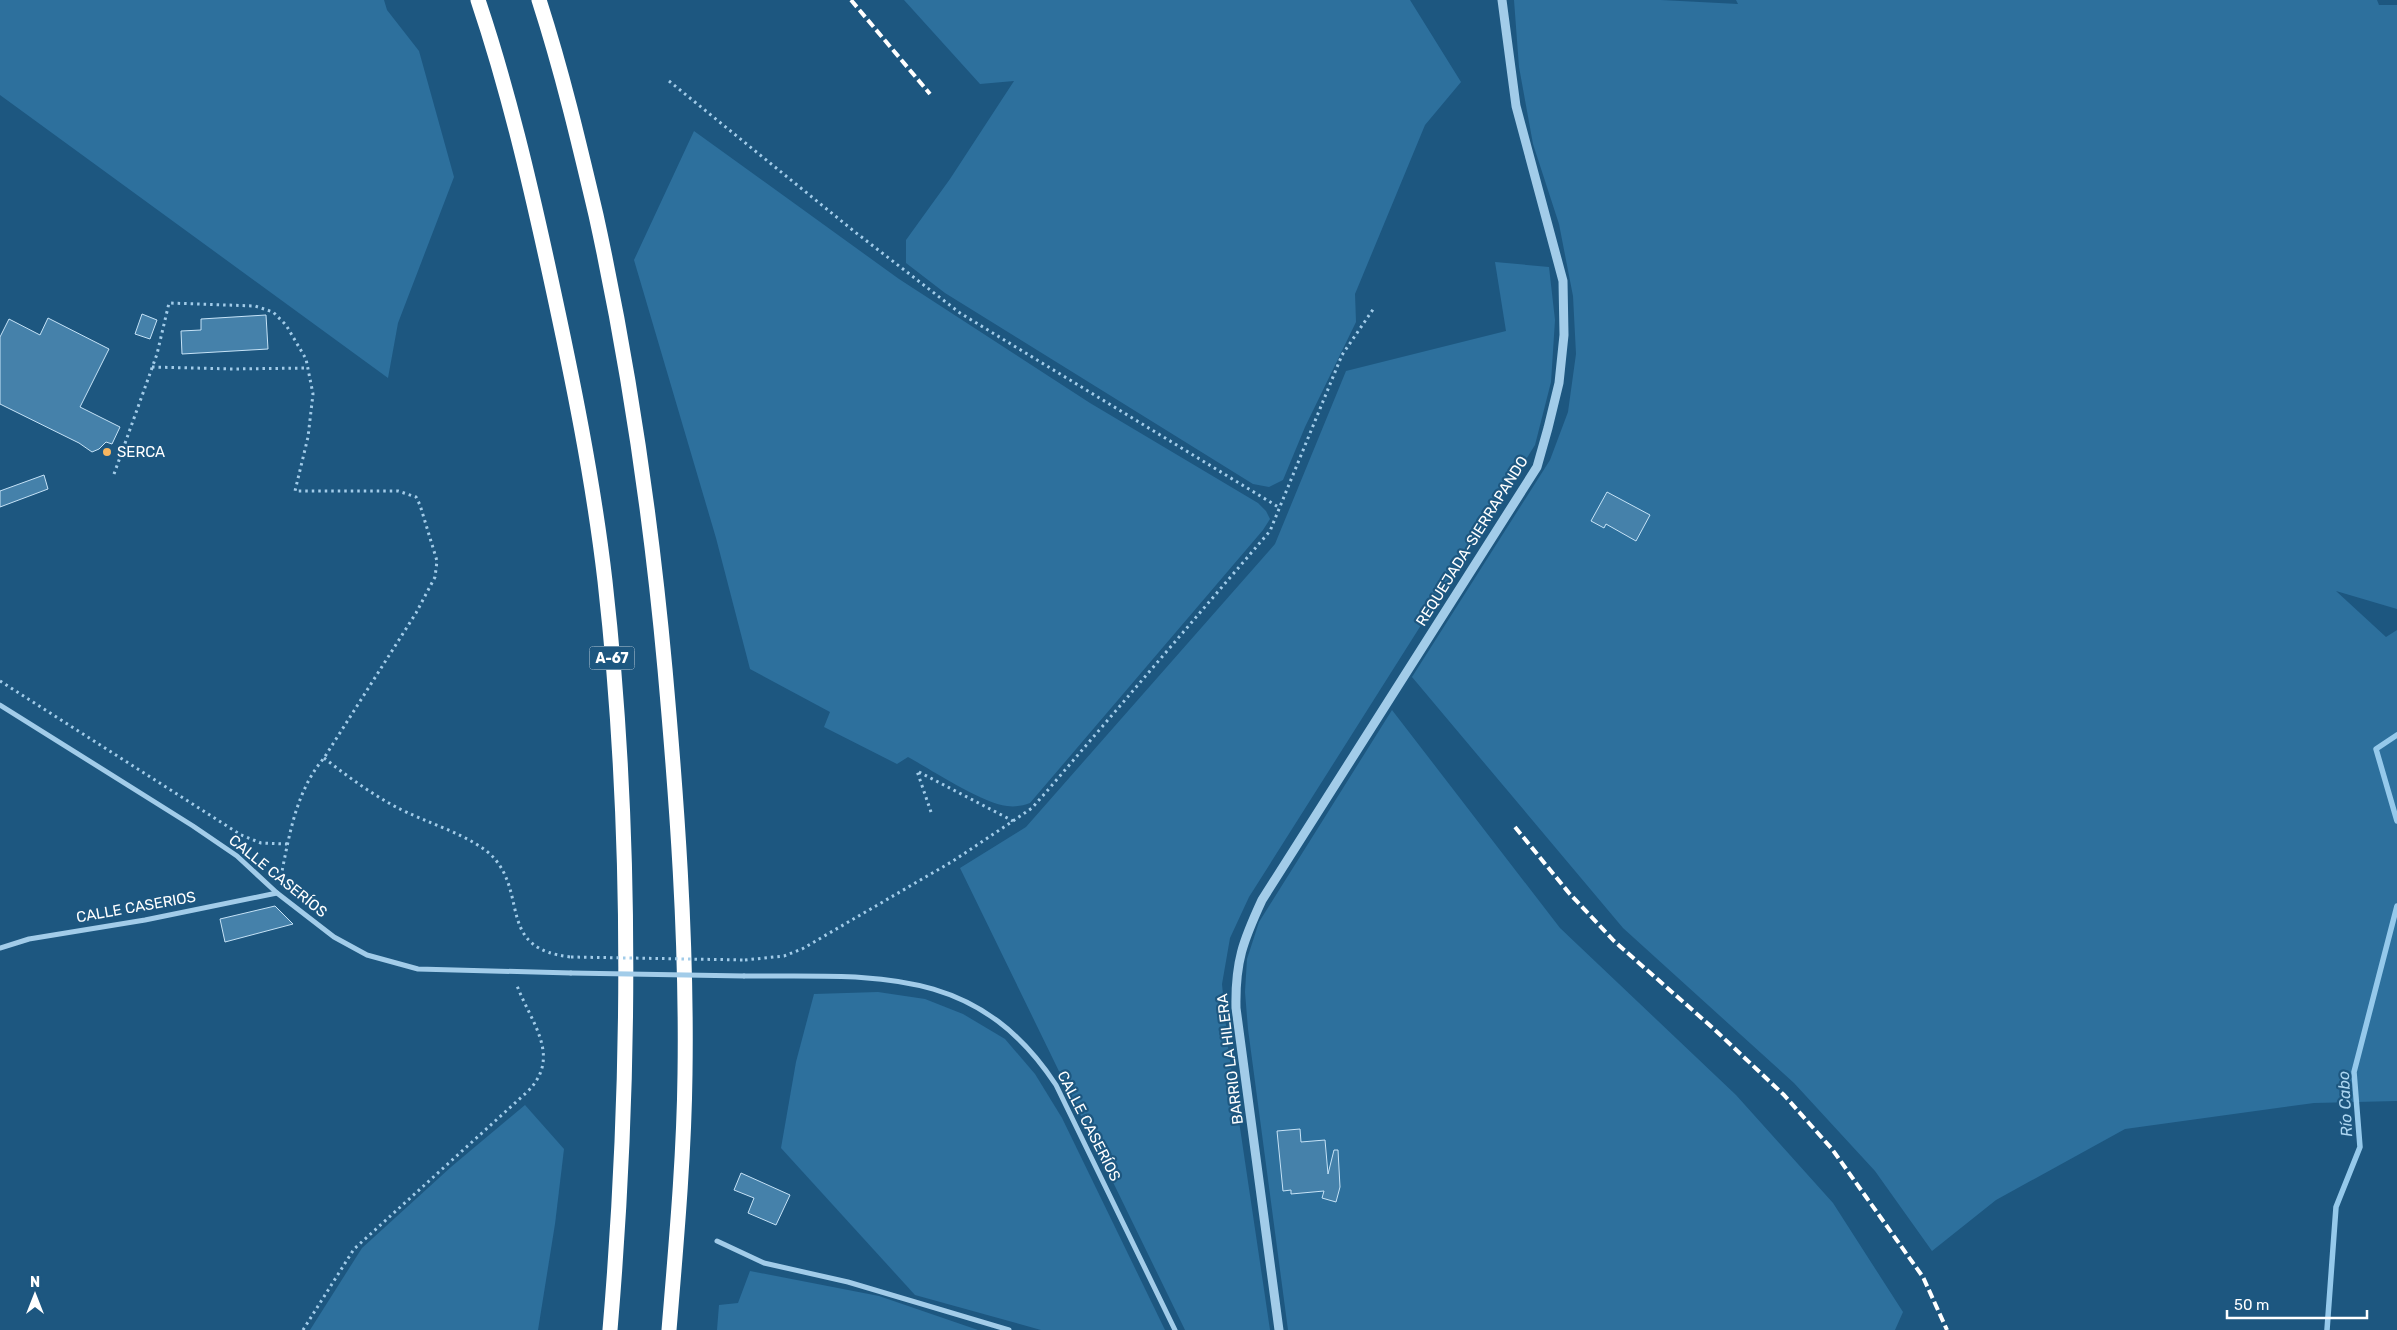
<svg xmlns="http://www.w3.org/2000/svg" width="2397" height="1330" font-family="Rubik,sans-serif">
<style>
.green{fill:#2d709d}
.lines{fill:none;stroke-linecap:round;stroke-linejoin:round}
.stream{stroke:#95c9eb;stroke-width:5.5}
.building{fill:#4581aa;stroke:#c6e3f7}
.path{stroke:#a2cce9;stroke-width:3;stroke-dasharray:2.5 4;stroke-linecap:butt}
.minor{stroke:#a2cce9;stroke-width:5}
.tertiary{stroke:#a2cce9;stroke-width:9}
.motorway{stroke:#fff;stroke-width:15}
.rail{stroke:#fff;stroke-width:4;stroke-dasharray:9 4;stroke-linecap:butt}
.path-bridge{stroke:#a2cce9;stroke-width:3;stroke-dasharray:2.5 4;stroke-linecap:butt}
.minor-bridge{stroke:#a2cce9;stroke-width:5}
.poi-dot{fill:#f8b660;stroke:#1d5780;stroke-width:2}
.labels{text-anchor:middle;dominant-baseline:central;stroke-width:4.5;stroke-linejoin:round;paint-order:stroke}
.shield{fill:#1d5780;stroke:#bbcdd9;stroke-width:1}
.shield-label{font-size:14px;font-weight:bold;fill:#fff}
.poi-label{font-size:15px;fill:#fff;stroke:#1d5780;text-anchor:start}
.street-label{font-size:15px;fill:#fff;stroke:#1d5780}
.water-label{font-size:16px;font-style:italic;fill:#add6f1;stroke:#1d5780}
</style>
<rect width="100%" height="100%" fill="#1d5780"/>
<!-- green -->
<g class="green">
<polygon points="0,0 384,0 387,10 419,51 454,177 398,323 388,378 0,95"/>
<polygon points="904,0 1410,0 1461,82 1425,125 1355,294 1356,322 1305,427 1283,480 1269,487 1253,484 945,293 906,263 906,240 950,179 1014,81 980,84"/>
<polygon points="1514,0 1661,0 1738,4 1736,0 2377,0 2379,5 2397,5 2397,609 2336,591 2386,637 2397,630 2397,1101 2314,1103 2125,1129 1996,1200 1932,1251 1875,1171 1794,1083 1623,928 1412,677 1550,460 1568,412 1576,354 1573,296 1559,224 1533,144 1519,67"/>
<path d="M694,131l205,148 191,124 168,100 8,8 4,8 -7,11 -233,273c-8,3 -15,4 -23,3 -26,-3 -75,-36 -99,-49l-11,7 -73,-37 6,-15 -80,-43 -34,-131 -82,-278z"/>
<polygon points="1495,262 1549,267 1555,320 1551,382 1535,445 1249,897 1230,938 1222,984 1228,1047 1270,1330 1185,1330 960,868 1026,827 1275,544 1346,371 1506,331"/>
<polygon points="1392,710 1560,928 1736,1095 1833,1203 1903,1312 1895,1330 1288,1330 1248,1029 1245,992 1247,959 1259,922"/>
<polygon points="878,992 925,999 963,1014 1005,1039 1035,1074 1062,1118 1165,1330 1041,1330 915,1295 781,1148 796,1062 814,994"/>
<polygon points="525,1105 564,1149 555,1224 538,1330 310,1330 362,1248 451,1167"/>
<polygon points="750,1271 879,1296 978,1330 717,1330 719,1305 738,1303"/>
</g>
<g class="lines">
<!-- stream -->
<g class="stream">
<polyline points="2397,735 2376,749 2397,821"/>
<polyline points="2327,1330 2336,1207 2360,1147 2354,1072 2397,906"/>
</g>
</g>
<!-- building -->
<g class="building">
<polygon points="142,314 157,320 150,339 135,334"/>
<polygon points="266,315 268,349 182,354 181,331 201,330 201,319"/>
<polygon points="48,318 109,349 80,407 120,427 112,444 106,442 99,449 92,452 79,443 0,404 0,337 9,319 40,335"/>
<polygon points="44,475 48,489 0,507 0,491"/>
<polygon points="1607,492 1650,515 1636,541 1606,524 1604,528 1591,521"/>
<polygon points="275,906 293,924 225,942 220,919"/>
<polygon points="1300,1129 1301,1142 1325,1140 1328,1174 1334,1150 1338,1150 1340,1187 1336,1202 1322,1198 1324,1191 1291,1194 1291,1190 1283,1191 1277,1131"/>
<polygon points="741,1173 790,1195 776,1225 748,1213 754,1198 734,1190"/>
</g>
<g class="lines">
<!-- path -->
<g class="path">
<polyline points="669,81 855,232 960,313 1280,508"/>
<polyline points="152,367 233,369 307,368"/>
<path d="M114,474l43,-120 12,-51 86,3 18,6 13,13 20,34 7,35 -5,43 -13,54h103l18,6 4,8 17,56 -2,16 -19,36 -92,145c-29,34 -35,80 -44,123"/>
<polyline points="0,681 241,835 261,843 287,844"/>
<path d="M324,758c23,18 46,35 72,49 28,15 78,29 98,51 34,39 3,91 77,99"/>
<polyline points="931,812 917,771 1013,821"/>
<polyline points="745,960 784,956 802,949 953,861 1013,821 1032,808 1047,791 1270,531 1342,355 1374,308"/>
<path d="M303,1330l51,-81 172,-156c38,-36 4,-71 -10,-110"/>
</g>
<!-- minor -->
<g class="minor">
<polyline points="0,705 193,826 237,856 277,893 334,937 367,955 418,969 571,973"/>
<polyline points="0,948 29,939 145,920 277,893"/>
<path d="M744,976c128,1 232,-13 312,109l119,245"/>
<polyline points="717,1241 764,1263 848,1282 1009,1330"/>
</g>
<!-- tertiary -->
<path class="tertiary" d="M1279,1330l-43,-322c-1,-46 7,-67 26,-108l275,-433 11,-39 11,-45 5,-48 -1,-54 -47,-175 -14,-106"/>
<!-- motorway -->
<g class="motorway">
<path d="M478,0c30,89 52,183 72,275 22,101 43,203 55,306 28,249 26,500 5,749"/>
<path d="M539,0c23,71 40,143 57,215 33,151 55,301 69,454 12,134 22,270 20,405 -1,85 -9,171 -16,256"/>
</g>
<!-- rail -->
<g class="rail">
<polyline points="851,0 930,94"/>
<polyline points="1515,827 1569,893 1614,941 1714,1029 1784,1095 1832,1149 1923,1277 1947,1330"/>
</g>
<!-- path-bridge -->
<polyline class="path-bridge" points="571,957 745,960"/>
<!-- minor-bridge -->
<polyline class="minor-bridge" points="571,973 744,976"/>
</g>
<!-- markers -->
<circle class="poi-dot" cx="107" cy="452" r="5"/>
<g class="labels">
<!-- shield labels -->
<rect class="shield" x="589.5" y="646.5" width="45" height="23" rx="4"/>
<g class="shield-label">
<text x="612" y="658">A-67</text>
</g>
<!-- poi labels -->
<g class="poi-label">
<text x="117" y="452">SERCA</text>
</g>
<!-- street labels -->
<g class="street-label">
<text transform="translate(1472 541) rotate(-58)">REQUEJADA-SIERRAPANDO</text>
<text transform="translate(278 876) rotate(39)">CALLE CASERÍOS</text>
<text transform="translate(136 907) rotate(-10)">CALLE CASERIOS</text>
<text transform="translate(1230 1059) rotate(-97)">BARRIO LA HILERA</text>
<text transform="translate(1089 1126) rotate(63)">CALLE CASERÍOS</text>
</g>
<!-- water labels -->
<g class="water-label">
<text transform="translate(2345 1104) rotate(-93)">Río Cabo</text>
</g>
</g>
<!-- north arrow -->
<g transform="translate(35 1295)" stroke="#1d5780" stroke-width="4" paint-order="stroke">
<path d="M0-4L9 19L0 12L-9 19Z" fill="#ffffff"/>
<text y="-8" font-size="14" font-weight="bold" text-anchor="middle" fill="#ffffff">N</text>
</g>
<!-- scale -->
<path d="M2227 1310v8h140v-8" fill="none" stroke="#ffffff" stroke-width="2.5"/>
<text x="2234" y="1310" font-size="15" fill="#ffffff" stroke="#1d5780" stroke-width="4" paint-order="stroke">50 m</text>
</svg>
